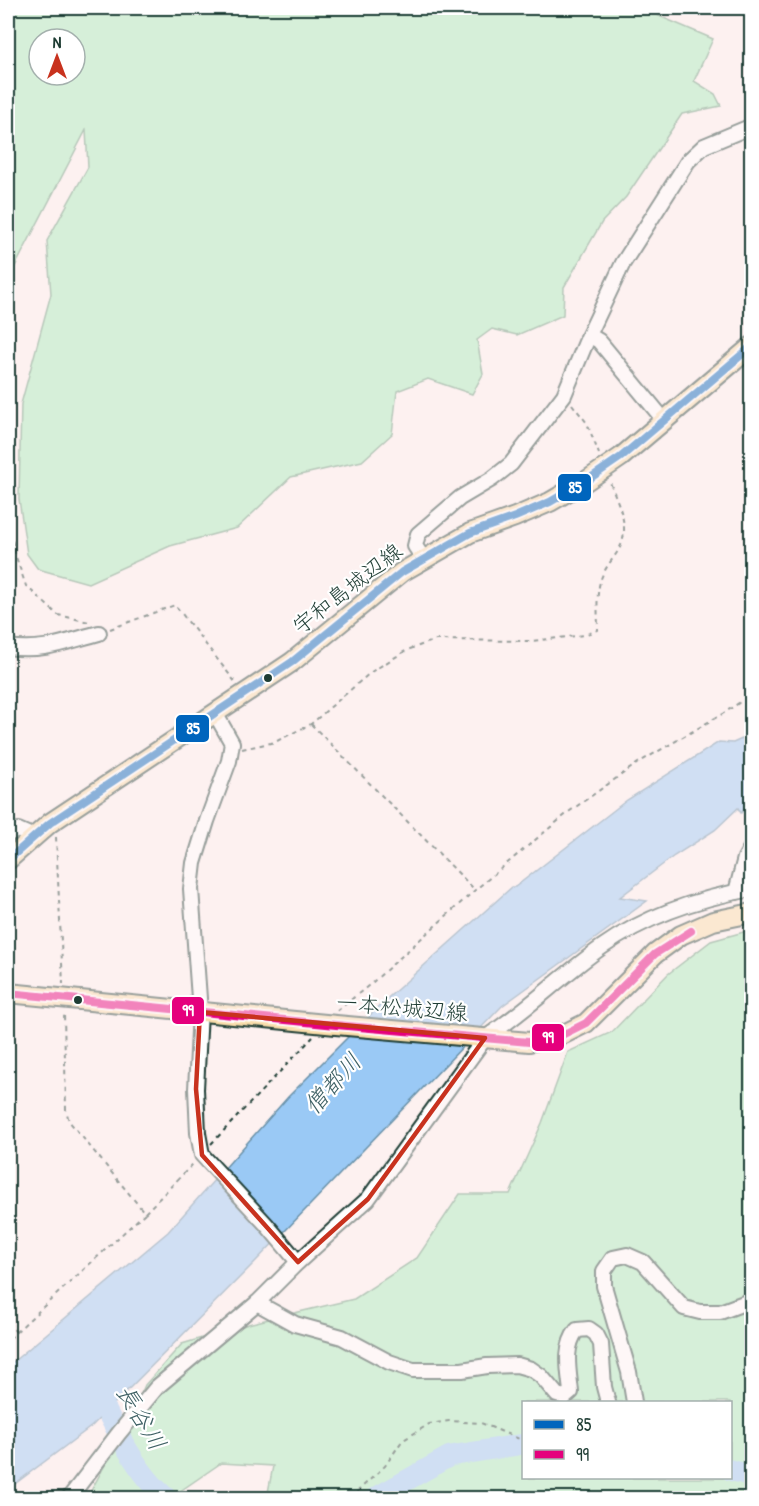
<svg xmlns="http://www.w3.org/2000/svg" width="759" height="1506" font-family="'Patrick Hand','Klee One',sans-serif">
<style>
.green{fill:#a7eebc;stroke:#639678;stroke-width:1.5;fill-rule:evenodd}
.water{fill:#9ac9f5;stroke:#6991a8;stroke-width:1.5}
.lines{fill:none;stroke-linecap:round;stroke-linejoin:round}
.river{stroke:#9ac9f5;stroke-width:21}
.minor-casing{stroke:#1f3d34;stroke-width:18}
.major-casing{stroke:#1f3d34;stroke-width:22}
.path{stroke:#1f3d34;stroke-width:2;stroke-dasharray:4.5 4.5;stroke-linecap:butt}
.minor{stroke:#fff;stroke-width:14}
.major{stroke:#f9ddab;stroke-width:18}
.bus-1-casing{stroke:#fff;stroke-width:12}
.bus-2-casing{stroke:#fff;stroke-width:12}
.bus-1{stroke:#0065bd;stroke-width:8}
.bus-2{stroke:#e5007d;stroke-width:8}
.marked{fill:none;stroke:#c8321e;stroke-width:4.5;stroke-linejoin:round}
.bus-dot{fill:#1f3d34;stroke:#fff;stroke-width:2}
.labels{text-anchor:middle;dominant-baseline:central;stroke-width:4.5;stroke-linejoin:round;paint-order:stroke}
.street-label{font-size:22px;fill:#1f3d34;stroke:#fff}
.water-label{font-size:24px;font-style:italic;fill:#3e6064;stroke:#fff}
.line-badge{stroke:#fff;stroke-width:2}
.badge-label{font-size:16px;text-anchor:middle;font-weight:bold;fill:#fff}
</style>
<rect width="100%" height="100%" fill="#fdf1f0"/>
<filter id="ink" filterUnits="userSpaceOnUse"><feTurbulence type="fractalNoise" baseFrequency=".0167" numOctaves="2"/><feDisplacementMap in="SourceGraphic" scale="12" xChannelSelector="R" yChannelSelector="G"/><feConvolveMatrix kernelMatrix="1 2 1 2 8 2 1 2 1" color-interpolation-filters="sRGB"/></filter>
<g filter="url(#ink)">
<!-- green -->
<g class="green">
<path d="M8,8h671l-20,8 54,23 -19,42 21,13 6,12 -39,8 -56,83 -24,25 -38,65 -1,28 -46,20 -25,-6 -15,11 6,34 -11,20 -44,-15 -31,12 -5,43 -30,27 -71,16 -54,51 -67,18 -82,37 -50,-14 -11,-15 -8,-55 2,-95 30,-110 -4,-53 41,-74 -2,-37 -78,150zM39,39h36v36h-36z"/>
<path d="M751,930v568h-240l-11,-2 -52,2h-181l6,-32 -52,-3 -51,35h-83l42,-77 16,-36 37,-41 70,-21 102,-24 63,-41 43,-64h50l32,-71 26,-71 44,-20 56,-58 43,-33zM524,1402h206v76h-206z"/>
</g>
<!-- water -->
<polygon class="water" points="751,735 751,802 741,813 738,808 715,830 674,856 620,897 647,901 502,1006 255,1262 92,1426 8,1489 8,1366 168,1232 288,1097 381,1004 512,887 515,887 627,800 719,742 733,743"/>
<g class="lines">
<!-- river -->
<g class="river">
<path d="M94,1386c17,34 42,88 73,112"/>
<polyline points="730,1470 752,1476"/>
<polyline points="375,1498 450,1456 524,1444"/>
</g>
<!-- minor casing -->
<g class="minor-casing">
<g id="minor">
<polyline points="589,335 599,341 664,420"/>
<polyline points="423,558 415,546 418,534 460,498 492,479 511,464 564,395 589,335 623,263 688,161 704,146 752,126"/>
<path d="M8,647c35,5 57,-5 91,-14"/>
<polyline points="215,713 232,743 229,761 207,821 194,863 191,889 200,1012 196,1089 198,1133 202,1155 266,1224 298,1262"/>
<polyline points="8,834 18,830 34,837"/>
<polyline points="736,892 745,858 752,846"/>
<path d="M257,1303l38,21 47,13 47,25 24,8h49l25,-4 30,-1 14,4 10,7 16,19 8,2 6,-5c-2,-21 -8,-44 6,-62l12,-1 7,5 5,10 3,43 4,15"/>
<polyline points="634,1402 629,1372 604,1286 604,1271 613,1258 627,1255 643,1262 684,1308 700,1312 720,1312 752,1300"/>
<path d="M69,1498l50,-65 38,-46 100,-84 41,-41 70,-63 117,-161c41,-27 77,-63 117,-91 44,-31 97,-49 150,-58"/>
</g>
</g>
<!-- major casing -->
<g class="major-casing">
<g id="major">
<polyline points="8,860 50,823 292,662 402,572 470,533 515,517 550,502 586,481 621,457 752,346"/>
<polyline points="8,993 336,1025 529,1042 564,1034 586,1023 655,954 681,935 713,921 752,913"/>
</g>
</g>
<!-- path -->
<g class="path">
<polyline points="572,404 587,423 599,454"/>
<polyline points="8,523 16,557 26,586 58,615 89,622"/>
<polyline points="110,629 175,605 236,683"/>
<polyline points="311,724 475,890"/>
<path d="M242,749l33,-7 36,-18 60,-52 36,-22 29,-10 96,1 52,-6 14,-5c0,-17 -3,-40 5,-56 8,-17 22,-24 21,-47 -1,-15 -9,-31 -14,-45"/>
<polyline points="56,837 63,984"/>
<polyline points="337,1011 373,982 475,890 570,811 638,763 724,713 752,694"/>
<polyline points="211,1144 313,1037"/>
<polyline points="145,1213 193,1164"/>
<polyline points="8,1322 16,1332 8,1340"/>
<polyline points="16,1332 145,1213 69,1121 66,1110 64,1014"/>
<polyline points="350,1498 385,1466 402,1441 429,1424 449,1421 481,1423 524,1441"/>
</g>
<!-- minor -->
<use href="#minor" class="minor"/>
<!-- major -->
<use href="#major" class="major"/>
<!-- bus-1 casing -->
<g class="bus-1-casing">
<polyline id="bus-1" points="8,860 50,823 292,662 402,572 470,533 515,517 550,502 586,481 621,457 752,346"/>
</g>
<!-- bus-2 casing -->
<g class="bus-2-casing">
<polyline id="bus-2" points="8,993 336,1025 529,1042 564,1034 586,1023 655,954 691,931"/>
</g>
<!-- bus-1 -->
<use href="#bus-1" class="bus-1"/>
<!-- bus-2 -->
<use href="#bus-2" class="bus-2"/>
</g>
</g>
<!-- marked area -->
<path d="M0 0H759V1506H0ZM200,1012l285,26 -117,161 -70,63 -96,-107 -6,-66z" fill="#fdf1f0" fill-opacity=".55" fill-rule="evenodd"/>
<path class="marked" d="M200,1012l285,26 -117,161 -70,63 -96,-107 -6,-66z"/>
<!-- markers -->
<g class="bus-dot">
<circle cx="268" cy="678" r="5"/>
<circle cx="78" cy="1000" r="5"/>
</g>
<g class="labels">
<!-- street labels -->
<g class="street-label">
<text transform="translate(347 588) rotate(-38)">宇和島城辺線</text>
<text transform="translate(402 1007) rotate(5)">一本松城辺線</text>
</g>
<!-- water labels -->
<g class="water-label">
<text transform="translate(332 1083) rotate(-48)">僧都川</text>
<text transform="translate(142 1417) rotate(59)">長谷川</text>
</g>
</g>
<g class="line-badge">
<rect x="557" y="473" width="35" height="29" rx="6" fill="#0065bd"/>
<rect x="175" y="714" width="35" height="29" rx="6" fill="#0065bd"/>
<rect x="171" y="996" width="34" height="29" rx="6" fill="#e5007d"/>
<rect x="531" y="1023" width="34" height="29" rx="6" fill="#e5007d"/>
</g>
<g class="badge-label">
<text x="575" y="493">85</text>
<text x="193" y="734">85</text>
<text x="188" y="1016">99</text>
<text x="548" y="1043">99</text>
</g>
<!-- margin -->
<rect width="759" height="1506" fill="none" stroke="#fff" stroke-width="30"/>
<rect x="15" y="15" width="729" height="1476" fill="none" stroke="#1f3d34" stroke-width="2" filter="url(#ink)"/>
<!-- legend -->
<rect x="522" y="1401" width="210" height="78" fill="#ffffff" stroke="#a5b1ae" stroke-width="1.5"/>
<rect x="534" y="1420" width="30" height="9" fill="#0065bd" stroke="#a5b1ae" stroke-width="1.5"/>
<text x="576" y="1431" font-size="18" fill="#1f3d34">85</text>
<rect x="534" y="1450" width="30" height="9" fill="#e5007d" stroke="#a5b1ae" stroke-width="1.5"/>
<text x="576" y="1461" font-size="18" fill="#1f3d34">99</text>
<!-- north arrow -->
<g transform="translate(57 57)"><circle r="28" fill="#ffffff" stroke="#a5b1ae" stroke-width="1.5"/>
<path d="M0-4.5L10 22L0 15L-10 22Z" fill="#c8321e"/>
<text y="-9" font-size="16" font-weight="bold" text-anchor="middle" fill="#1f3d34">N</text>
</g>
</svg>
